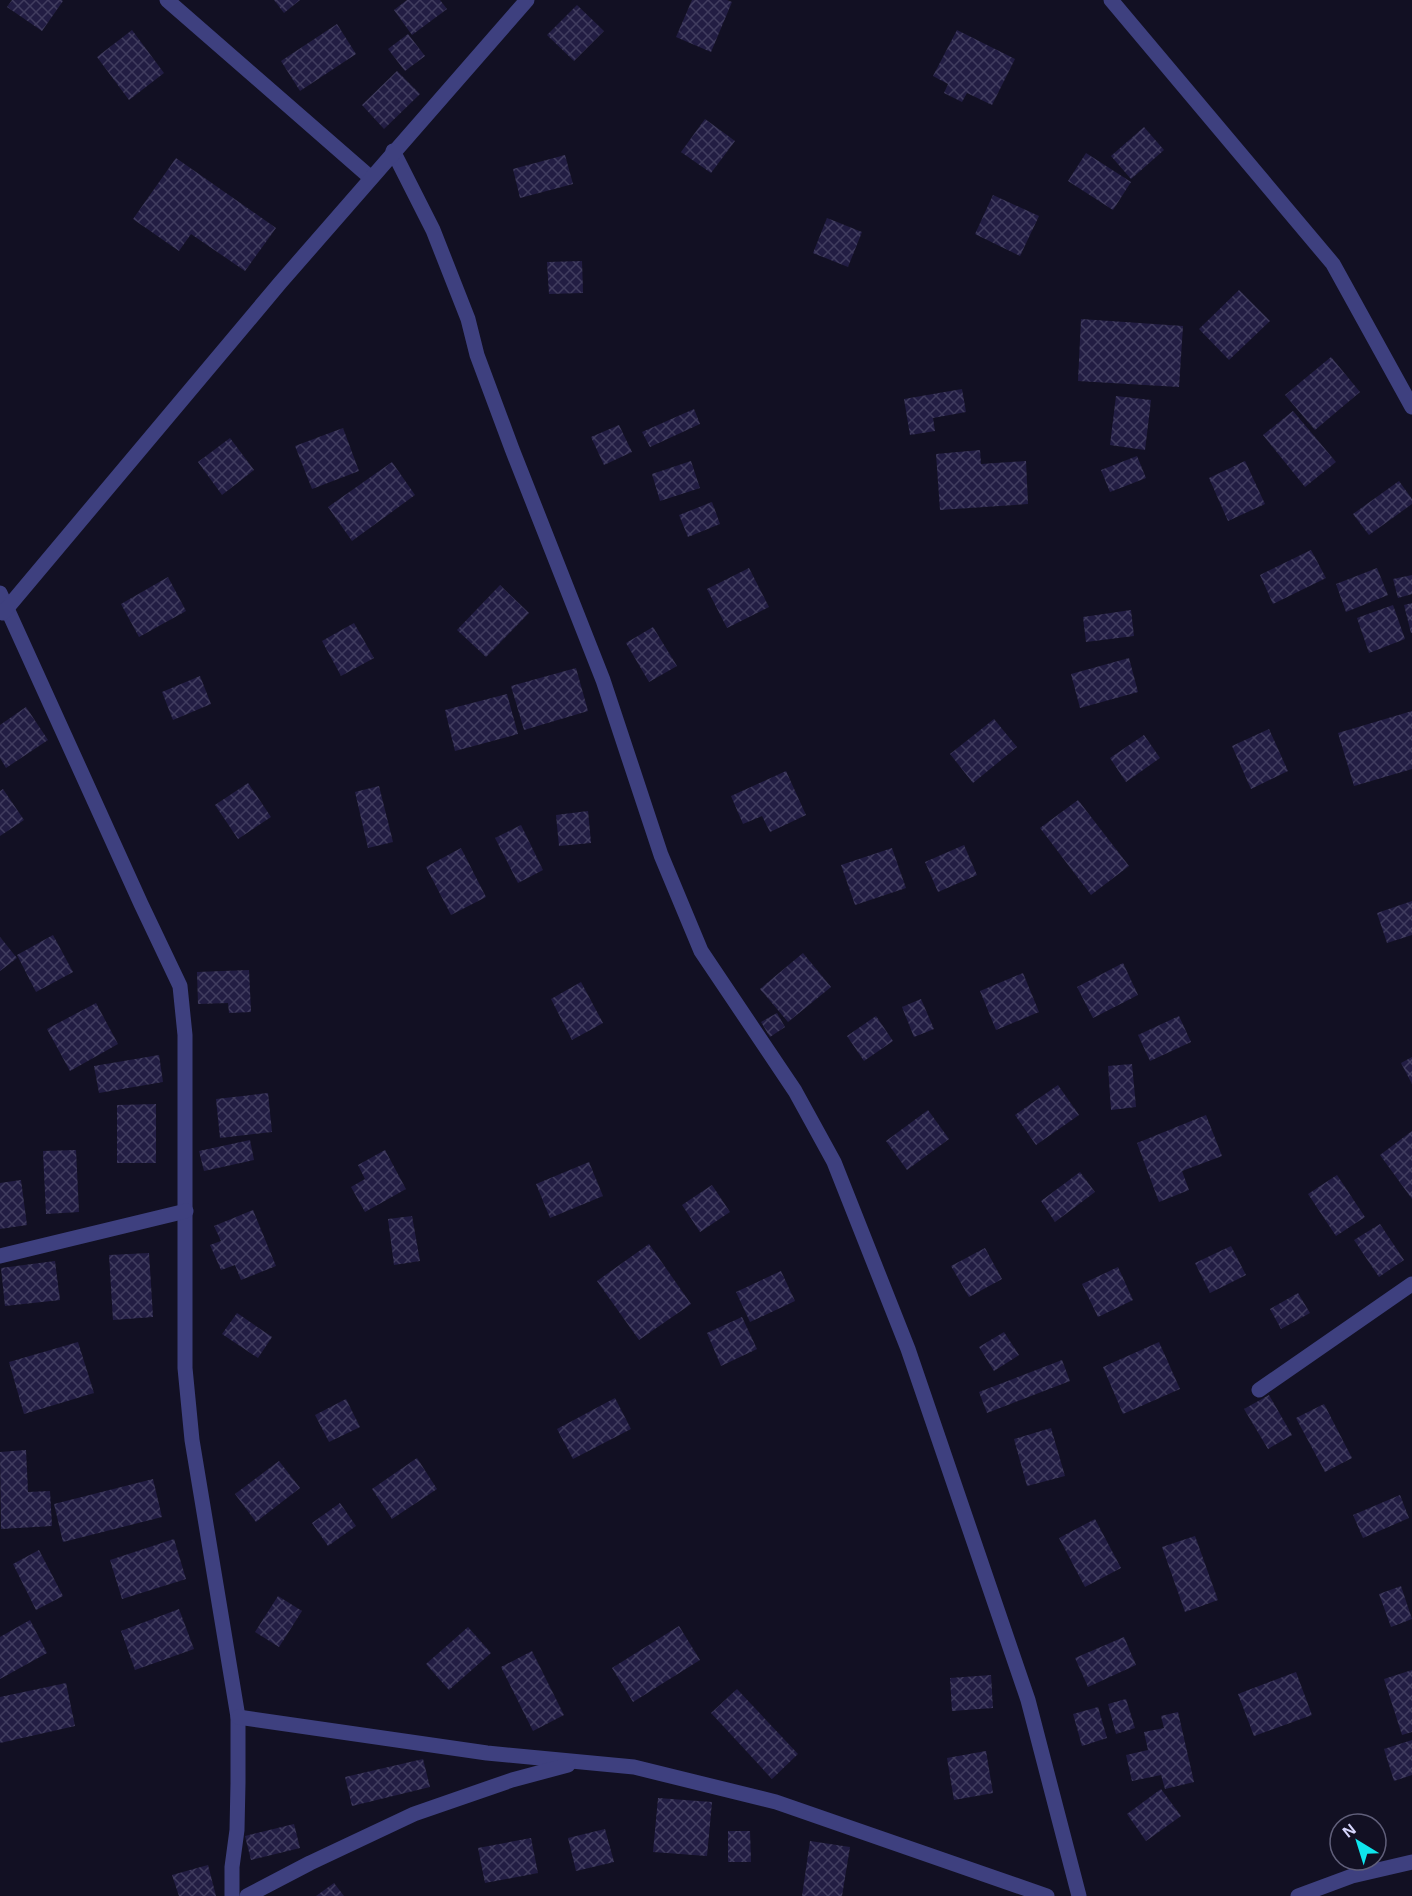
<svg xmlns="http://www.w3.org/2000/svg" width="1412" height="1896" font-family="Helvetica,sans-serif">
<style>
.building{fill:url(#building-cross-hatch)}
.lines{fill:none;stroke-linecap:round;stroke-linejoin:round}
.minor{stroke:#3e407f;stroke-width:15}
</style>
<defs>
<pattern id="building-cross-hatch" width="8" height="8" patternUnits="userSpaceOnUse" patternTransform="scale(1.5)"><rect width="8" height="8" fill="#221d43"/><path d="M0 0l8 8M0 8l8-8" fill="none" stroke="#413d5f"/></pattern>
</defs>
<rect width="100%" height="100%" fill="#121023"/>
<!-- building -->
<g class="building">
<polygon points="12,0 62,0 63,1 42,31 7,7"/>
<polygon points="274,0 300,0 284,13"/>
<polygon points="407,0 440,0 447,9 412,35 394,10"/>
<polygon points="692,0 727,0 732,2 711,52 676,37"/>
<polygon points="577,5 604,31 574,61 547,35"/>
<polygon points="337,24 356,54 300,91 281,61"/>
<polygon points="132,30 164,73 129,100 97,57"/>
<polygon points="957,30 1015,59 992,105 967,93 962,102 944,93 948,84 933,76"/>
<polygon points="408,34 425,56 405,71 388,49"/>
<polygon points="397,71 420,94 384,129 362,105"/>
<polygon points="705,119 735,141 711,173 681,152"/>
<polygon points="1144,127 1164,150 1131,179 1111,156"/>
<polygon points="1086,153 1131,182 1113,210 1068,181"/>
<polygon points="565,155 573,184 520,198 513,169"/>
<polygon points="176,158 276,228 245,271 191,234 179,251 133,219"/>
<polygon points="993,195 1039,216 1020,256 975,234"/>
<polygon points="827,218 862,232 848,267 813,253"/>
<polygon points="582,261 583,293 549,294 547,262"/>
<polygon points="1239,290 1270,321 1229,360 1199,329"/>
<polygon points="1081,319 1183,326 1179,387 1078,381"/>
<polygon points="1331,357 1360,392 1315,430 1285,395"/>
<polygon points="962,389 966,412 933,418 935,431 910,435 904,399"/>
<polygon points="1116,396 1151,400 1145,450 1110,445"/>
<polygon points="694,409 700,424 650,447 642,432"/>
<polygon points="1293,411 1336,462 1305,487 1263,435"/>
<polygon points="619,425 632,452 604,465 591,437"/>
<polygon points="343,428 359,471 312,489 295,446"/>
<polygon points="230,438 254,470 222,495 198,462"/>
<polygon points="980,450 981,464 1026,461 1028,504 940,510 936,454"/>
<polygon points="1137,456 1146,478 1110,492 1101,470"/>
<polygon points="691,461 700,488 660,501 652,474"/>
<polygon points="1245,461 1265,504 1228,521 1209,478"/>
<polygon points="392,462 415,495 352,541 328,507"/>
<polygon points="1399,481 1412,499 1412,504 1369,535 1353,514"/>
<polygon points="712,502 720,524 688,537 679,515"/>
<polygon points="1311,550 1326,578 1273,604 1260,575"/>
<polygon points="749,568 769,607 727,628 707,589"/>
<polygon points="1377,568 1388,595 1346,612 1336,584"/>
<polygon points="1412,575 1412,594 1398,598 1393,579"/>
<polygon points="168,577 186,611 139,637 121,604"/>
<polygon points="500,585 529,613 486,657 457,630"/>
<polygon points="1412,603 1412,633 1411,633 1404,605"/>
<polygon points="1393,605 1405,639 1369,653 1357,618"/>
<polygon points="1131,610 1134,636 1086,642 1083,617"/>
<polygon points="354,623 374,658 341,676 322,641"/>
<polygon points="653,627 677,666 649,682 626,643"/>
<polygon points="1129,658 1138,692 1080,708 1071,674"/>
<polygon points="576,668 588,711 524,730 511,686"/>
<polygon points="200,676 211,704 173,720 162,692"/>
<polygon points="507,694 518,734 455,751 445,710"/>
<polygon points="26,707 48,740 6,768 0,758 0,725"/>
<polygon points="1412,711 1412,769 1354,786 1338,733"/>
<polygon points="994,719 1017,747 973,783 950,754"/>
<polygon points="1269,729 1288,771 1251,789 1232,746"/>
<polygon points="1144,735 1160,758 1126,782 1110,758"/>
<polygon points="786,771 806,815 770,832 762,816 743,824 731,796"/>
<polygon points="248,783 271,817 238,839 215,805"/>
<polygon points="379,786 393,842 368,848 355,792"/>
<polygon points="3,789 24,820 0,836 0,791"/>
<polygon points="1078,800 1129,866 1091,895 1040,828"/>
<polygon points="588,811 591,843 559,846 556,815"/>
<polygon points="521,825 543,870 518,883 495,838"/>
<polygon points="964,845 977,875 938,892 925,862"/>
<polygon points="461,848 486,897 451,915 426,867"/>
<polygon points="892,848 906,888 855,905 841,865"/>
<polygon points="1412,901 1412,935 1387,943 1377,913"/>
<polygon points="53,935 73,972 36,992 17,955"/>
<polygon points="0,937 17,958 0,971"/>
<polygon points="803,953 831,987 788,1022 760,989"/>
<polygon points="1123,963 1138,995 1093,1018 1077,987"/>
<polygon points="249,970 251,1012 229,1013 228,1003 198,1004 197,972"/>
<polygon points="1023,973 1039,1012 996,1030 980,991"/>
<polygon points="581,982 603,1023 572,1040 551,999"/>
<polygon points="921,999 934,1029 914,1037 902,1007"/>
<polygon points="96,1003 118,1044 70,1071 47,1029"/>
<polygon points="777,1013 785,1027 770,1037 761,1022"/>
<polygon points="876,1016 893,1041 864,1061 847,1036"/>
<polygon points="1179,1016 1191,1042 1150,1061 1138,1035"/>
<polygon points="159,1055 163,1082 99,1093 94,1066"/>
<polygon points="1412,1057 1412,1084 1401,1063"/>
<polygon points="1132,1064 1136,1107 1111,1110 1108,1066"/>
<polygon points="1058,1085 1079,1115 1036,1145 1015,1115"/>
<polygon points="268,1093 272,1132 220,1138 216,1099"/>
<polygon points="156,1104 156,1163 117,1163 117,1105"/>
<polygon points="928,1110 949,1139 907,1170 886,1141"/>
<polygon points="1206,1115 1222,1156 1182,1171 1189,1190 1159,1202 1137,1143"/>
<polygon points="1412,1131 1412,1199 1380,1155"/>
<polygon points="250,1140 254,1160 204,1171 199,1151"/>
<polygon points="76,1150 79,1212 46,1214 43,1151"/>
<polygon points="385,1150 406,1189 365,1212 351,1187 365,1179 358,1165"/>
<polygon points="589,1162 603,1196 550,1218 536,1184"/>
<polygon points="1080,1172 1095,1192 1055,1222 1041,1201"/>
<polygon points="1337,1175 1365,1217 1336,1236 1308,1194"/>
<polygon points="21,1180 27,1225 0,1229 0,1183"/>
<polygon points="712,1185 730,1212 700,1232 682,1205"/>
<polygon points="253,1210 276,1266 241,1280 235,1265 221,1270 210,1245 221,1241 214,1226"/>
<polygon points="412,1216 420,1261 394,1265 388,1219"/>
<polygon points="1380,1224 1404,1260 1379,1277 1354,1240"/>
<polygon points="649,1244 691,1304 639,1340 597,1281"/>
<polygon points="1231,1246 1246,1275 1210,1293 1195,1263"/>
<polygon points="985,1248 1002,1279 969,1297 951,1266"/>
<polygon points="149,1253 153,1317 113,1320 109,1255"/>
<polygon points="55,1261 60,1300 5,1306 1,1268"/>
<polygon points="1118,1267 1133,1300 1098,1317 1082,1284"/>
<polygon points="781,1271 795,1301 750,1322 736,1292"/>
<polygon points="1298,1293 1310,1313 1281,1329 1270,1309"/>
<polygon points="237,1313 272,1337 258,1358 222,1334"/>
<polygon points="742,1317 757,1349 721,1366 707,1333"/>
<polygon points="1004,1332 1019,1355 994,1371 979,1347"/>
<polygon points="78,1342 94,1393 24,1414 9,1362"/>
<polygon points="1159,1342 1180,1389 1123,1414 1103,1367"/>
<polygon points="1062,1360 1070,1381 987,1413 979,1392"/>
<polygon points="1269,1395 1292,1435 1268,1449 1244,1409"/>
<polygon points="615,1398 631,1429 573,1459 557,1429"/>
<polygon points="346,1399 360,1427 329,1442 315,1415"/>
<polygon points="1324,1404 1352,1458 1325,1472 1296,1418"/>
<polygon points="1051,1428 1065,1476 1027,1486 1014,1439"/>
<polygon points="26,1450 28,1492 50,1491 52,1526 1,1529 0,1452"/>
<polygon points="417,1458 437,1489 392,1519 372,1489"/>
<polygon points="279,1461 300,1488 256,1522 235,1494"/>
<polygon points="153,1479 162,1517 63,1542 54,1504"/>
<polygon points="1400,1495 1409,1518 1363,1538 1353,1515"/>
<polygon points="340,1503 356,1526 328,1546 312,1523"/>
<polygon points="1095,1519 1121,1568 1085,1587 1059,1538"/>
<polygon points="1195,1536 1218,1600 1185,1612 1162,1547"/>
<polygon points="174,1539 186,1579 122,1599 110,1560"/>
<polygon points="39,1550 63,1596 36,1610 13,1564"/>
<polygon points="1401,1586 1412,1619 1391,1627 1379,1594"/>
<polygon points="278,1596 302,1611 279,1647 255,1632"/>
<polygon points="179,1609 194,1649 135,1670 121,1631"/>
<polygon points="30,1620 47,1653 0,1679 0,1637"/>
<polygon points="679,1626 700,1660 633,1702 612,1668"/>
<polygon points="468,1627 491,1653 449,1690 426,1664"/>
<polygon points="1124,1637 1136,1665 1088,1687 1075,1658"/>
<polygon points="532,1651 564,1715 533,1731 501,1667"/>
<polygon points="1412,1670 1412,1732 1402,1735 1384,1679"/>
<polygon points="1296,1672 1312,1715 1254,1736 1238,1694"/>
<polygon points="991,1675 993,1708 952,1711 950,1678"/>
<polygon points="66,1683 75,1726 0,1743 0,1697"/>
<polygon points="737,1689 798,1754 772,1779 711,1713"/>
<polygon points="1126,1699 1135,1728 1116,1734 1108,1704"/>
<polygon points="1098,1707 1107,1738 1082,1746 1073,1714"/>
<polygon points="1178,1712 1194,1782 1165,1789 1161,1775 1132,1781 1126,1755 1148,1750 1144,1732 1164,1728 1161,1716"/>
<polygon points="1412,1740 1412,1775 1394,1781 1384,1749"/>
<polygon points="986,1751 993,1793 954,1800 947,1758"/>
<polygon points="423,1759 430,1787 352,1806 345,1777"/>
<polygon points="1161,1789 1181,1816 1146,1841 1127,1814"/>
<polygon points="658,1798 712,1802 707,1856 653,1852"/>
<polygon points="294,1824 300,1848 251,1860 245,1836"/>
<polygon points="605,1829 614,1862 576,1871 568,1838"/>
<polygon points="728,1831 750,1831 751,1862 728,1862"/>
<polygon points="531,1838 538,1873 485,1883 478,1848"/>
<polygon points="810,1841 850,1847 842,1896 802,1896"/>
<polygon points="208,1865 216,1896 179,1896 172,1875"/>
<polygon points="334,1883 344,1896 316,1896"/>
</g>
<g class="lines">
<!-- minor -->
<g class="minor">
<polyline points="167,0 371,178"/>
<polyline points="1111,0 1333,264 1412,407"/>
<polyline points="393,151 433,230 468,319 477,355 512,449 603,680 661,855 701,951 795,1091 834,1162 908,1349 1028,1700 1079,1896"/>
<polyline points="0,593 141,904 180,986 185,1035 185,1368 192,1440 238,1717 238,1783 237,1830 232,1867 232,1896"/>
<polyline points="3,613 280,283 527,0"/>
<polyline points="0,1256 186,1211"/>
<polyline points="1259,1390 1412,1284"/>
<polyline points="238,1717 487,1753 634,1767 776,1802 1047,1896"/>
<polyline points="247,1896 310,1863 414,1814 512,1780 568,1765"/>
<polyline points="1298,1896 1352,1876 1412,1862"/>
</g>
</g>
<!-- north arrow -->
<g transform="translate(1358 1842) rotate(322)"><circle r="28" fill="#121023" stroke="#605f7a" stroke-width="1.5"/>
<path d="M0-4.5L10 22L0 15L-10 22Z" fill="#0fe6ed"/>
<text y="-9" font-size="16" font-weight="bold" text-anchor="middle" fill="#d6d5fc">N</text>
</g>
</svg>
